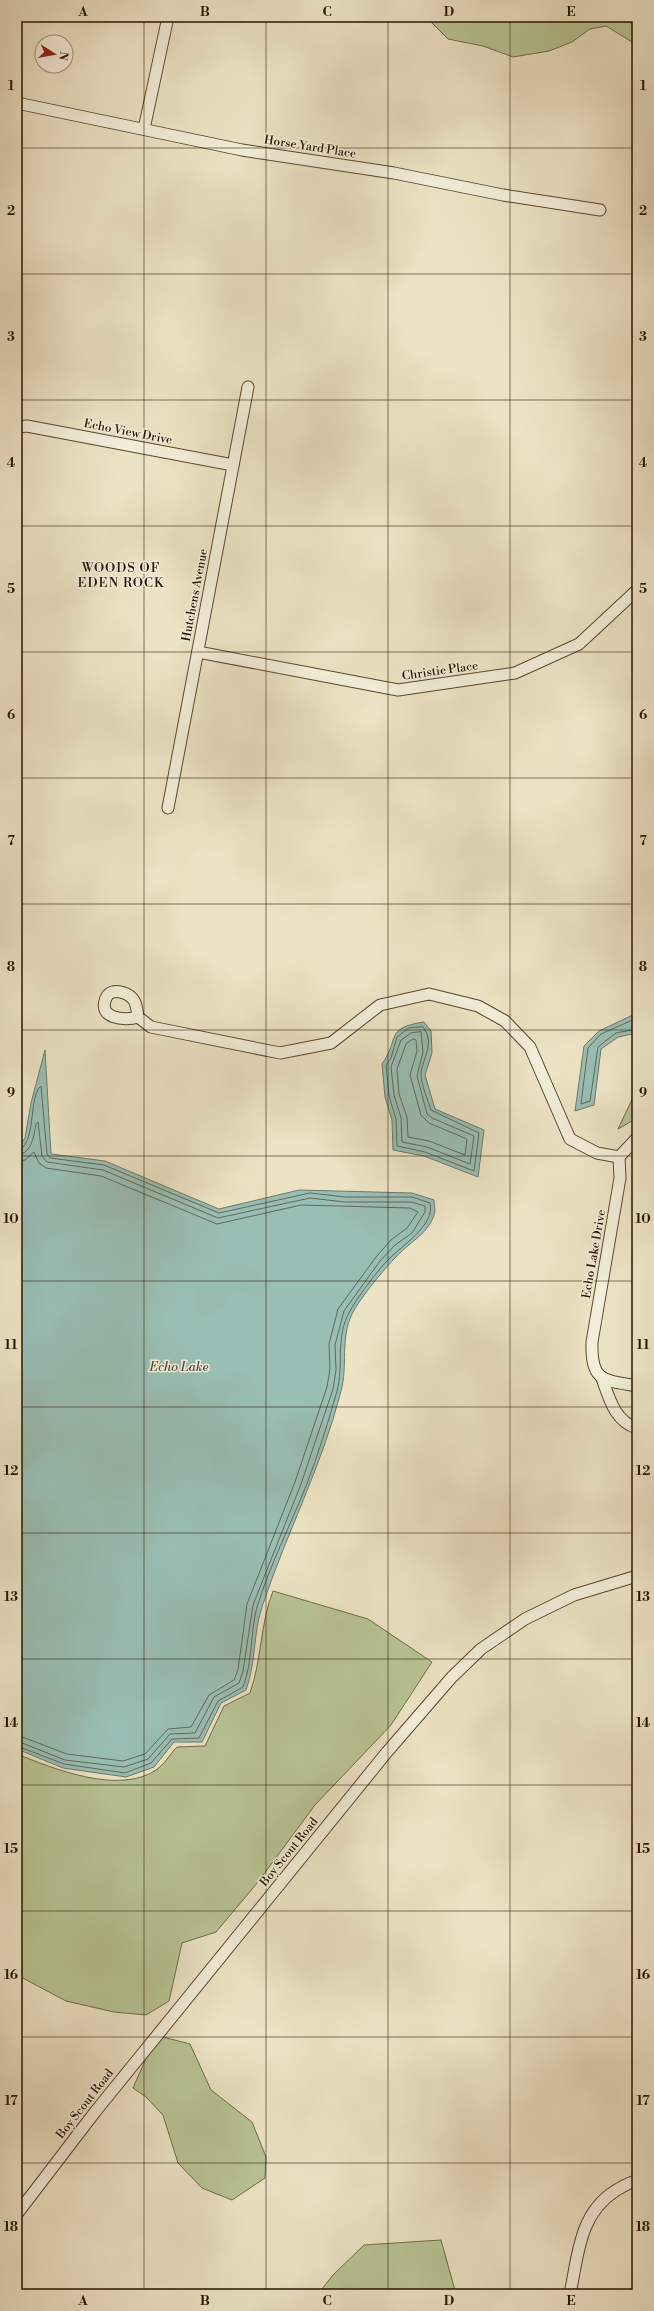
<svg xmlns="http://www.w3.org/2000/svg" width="654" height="2311" font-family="'Libre Bodoni',serif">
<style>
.green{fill:#b8c494;stroke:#706b4a}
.water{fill:#99beb3;stroke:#6c796b}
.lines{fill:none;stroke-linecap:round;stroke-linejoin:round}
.shore{stroke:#61685a;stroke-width:1}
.minor-casing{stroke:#5a4631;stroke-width:13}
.minor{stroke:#f3edd9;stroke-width:11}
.grid{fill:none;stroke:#291200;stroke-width:1;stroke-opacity:0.55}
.labels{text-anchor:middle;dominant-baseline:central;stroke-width:3;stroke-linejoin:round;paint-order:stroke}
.street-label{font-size:12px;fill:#291200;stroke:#f3edd9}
.neighbourhood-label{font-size:13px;letter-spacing:1px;fill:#291200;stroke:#f3edd9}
.water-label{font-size:13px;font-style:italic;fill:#504e3f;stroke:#f3edd9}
.neatline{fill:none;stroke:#291200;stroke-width:1.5}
.grid-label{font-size:13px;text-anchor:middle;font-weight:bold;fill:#291200}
</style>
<rect width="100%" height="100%" fill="#ece3c4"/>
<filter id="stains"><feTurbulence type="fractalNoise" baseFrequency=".005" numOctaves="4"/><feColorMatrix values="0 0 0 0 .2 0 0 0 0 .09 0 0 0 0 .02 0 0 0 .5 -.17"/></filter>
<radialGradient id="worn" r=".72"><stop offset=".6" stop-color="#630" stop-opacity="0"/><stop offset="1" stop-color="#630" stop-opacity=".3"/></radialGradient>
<!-- green -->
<g class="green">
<polygon points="426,17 623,17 637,28 637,45 606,26 590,29 572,42 549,51 513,57 483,46 448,39"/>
<polygon points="637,1089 637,1118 618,1129"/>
<path d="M273,1591l95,28 64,43 -41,63 -76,80 -57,77 -42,50 -34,11 -13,58 -23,14 -32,-3 -48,-11 -49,-26v-221c37,15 102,41 139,16 8,-5 14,-16 21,-23l28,-1 19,-40 26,-13c12,-34 10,-69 23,-102z"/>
<polygon points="163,2037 190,2044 211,2090 252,2122 266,2157 265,2178 232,2200 202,2188 178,2163 163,2115 146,2097 133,2088 147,2056"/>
<polygon points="441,2240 456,2294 318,2294 333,2275 364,2245"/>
</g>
<!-- water -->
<g class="water">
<polygon points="637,1013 637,1033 618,1037 601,1049 594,1105 575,1111 584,1046 599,1031"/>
<path d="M424,1022l7,9 1,22 -7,22 10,34 49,21 -6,47 -54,-21 -31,-6 -1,-30 -7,-23 -3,-33c18,-25 2,-36 42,-42z"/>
<path d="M45,1050l6,104 54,7 114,48 80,-19 113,3 22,7c0,4 2,11 0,15 -5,17 -22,26 -33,37 -14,13 -41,46 -49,62 -12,25 -4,52 -11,77 -19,75 -55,143 -79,216 -9,27 -6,56 -16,83l-25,13 -19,39h-28l-20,25 -28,10 -63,-9 -46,-19v-600l8,-11 6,-35z"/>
</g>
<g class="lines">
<!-- shore -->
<g class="shore">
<polyline points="637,1018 601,1034 588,1048 581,1104 590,1101 598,1047 616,1033 637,1029"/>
<path d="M423,1027c13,17 -1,31 -2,47 0,11 7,26 10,36l48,23 -5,38 -49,-19 -28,-6 -1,-27 -7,-23 -3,-31 5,-7 6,-21 12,-9z"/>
<polygon points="421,1032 423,1052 417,1076 427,1114 432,1118 474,1136 470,1164 427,1147 402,1142 401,1118 394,1095 391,1067 401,1040 411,1033"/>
<polygon points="413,1039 416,1040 417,1051 410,1075 421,1115 429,1123 467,1139 465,1155 429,1141 408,1137 407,1117 399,1094 397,1069 406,1044"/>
<path d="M17,1150c20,-2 11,-55 24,-64l6,68 3,4 54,7 115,48 91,-20 35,4h67l18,6c6,23 -31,44 -45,60 -12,14 -26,32 -35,48 -15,25 -6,54 -13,80 -9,32 -19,64 -31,95 -16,40 -36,79 -49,121 -7,26 -4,54 -14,80l-25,14 -19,37 -27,1 -21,24 -26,10 -61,-9 -47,-18"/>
<path d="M17,1155c15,-1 17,-20 19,-31l2,-2 4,34 5,6 56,8 115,48 92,-20 35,4h66l14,4v6l-13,21 -17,12 -15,16 -36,50 -9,34 1,25 -3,19 -32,95 -48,121 -10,66 -4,12 -25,14 -19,36 -25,1 -22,25 -24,8 -59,-7 -48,-19"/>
<polyline points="17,1161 25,1160 34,1152 39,1163 46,1168 101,1176 217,1224 301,1205 410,1208 418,1212 407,1228 391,1240 376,1257 338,1309 329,1344 330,1369 327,1387 295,1482 247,1604 238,1670 234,1680 209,1695 191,1727 168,1729 145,1754 123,1761 67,1754 17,1735"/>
</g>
<!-- minor casing -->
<g class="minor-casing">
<g id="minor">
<polyline points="17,103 242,150 394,173 503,195 600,210"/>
<polyline points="144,129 168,17"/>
<polyline points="17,427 27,426 233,465"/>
<polyline points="198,652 398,690 515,673 579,644 637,590"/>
<polyline points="168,808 248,387"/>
<path d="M138,1017c-13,4 -41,2 -32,-19 5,-11 21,-6 27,1 4,5 4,12 5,18l13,10 129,26 51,-10 49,-38 49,-11 49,12 27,15 25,26 40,92 27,14 22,4"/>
<path d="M637,1138l-18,19 1,21 -28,164c-1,40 11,38 45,44"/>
<path d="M602,1378c7,20 13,44 35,50"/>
<polyline points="17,2214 95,2112 387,1752 452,1677 481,1649 525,1619 574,1595 637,1576"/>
<path d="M570,2294c8,-38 9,-80 45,-103 7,-4 14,-9 22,-10"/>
</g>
</g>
<!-- minor -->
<use href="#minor" class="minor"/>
</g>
<!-- grid -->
<path class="grid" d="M144,17v2277M266,17v2277M388,17v2277M510,17v2277M17,148h620M17,274h620M17,400h620M17,526h620M17,652h620M17,778h620M17,904h620M17,1030h620M17,1156h620M17,1281h620M17,1407h620M17,1533h620M17,1659h620M17,1785h620M17,1911h620M17,2037h620M17,2163h620"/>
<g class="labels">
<!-- street labels -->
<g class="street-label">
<text transform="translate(310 147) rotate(9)">Horse Yard Place</text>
<text transform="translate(128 432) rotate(11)">Echo View Drive</text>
<text transform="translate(195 595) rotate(-79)">Hutchens Avenue</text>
<text transform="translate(440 671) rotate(-8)">Christie Place</text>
<text transform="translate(594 1254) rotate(-80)">Echo Lake Drive</text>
<text transform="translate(289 1852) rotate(-51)">Boy Scout Road</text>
<text transform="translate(85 2104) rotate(-52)">Boy Scout Road</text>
</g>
<!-- neighbourhood labels -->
<g class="neighbourhood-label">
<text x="121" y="568">WOODS OF<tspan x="121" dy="15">EDEN ROCK</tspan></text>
</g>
<!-- water labels -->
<g class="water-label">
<text x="179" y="1367">Echo Lake</text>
</g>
</g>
<!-- margin -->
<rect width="654" height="2311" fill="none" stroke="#ece3c4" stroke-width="44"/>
<!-- north arrow -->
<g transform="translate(54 54) rotate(101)"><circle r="19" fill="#f3edd9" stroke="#a29582"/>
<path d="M0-3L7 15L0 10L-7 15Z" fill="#8f2418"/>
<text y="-6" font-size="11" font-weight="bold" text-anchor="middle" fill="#291200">N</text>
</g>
<rect x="22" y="22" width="610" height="2267" class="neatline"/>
<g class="grid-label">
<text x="83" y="16">A</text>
<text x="205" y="16">B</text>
<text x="327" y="16">C</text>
<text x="449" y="16">D</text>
<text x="571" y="16">E</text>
<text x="11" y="90">1</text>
<text x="643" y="90">1</text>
<text x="11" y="215">2</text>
<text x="643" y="215">2</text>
<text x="11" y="341">3</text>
<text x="643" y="341">3</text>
<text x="11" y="467">4</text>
<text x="643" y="467">4</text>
<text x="11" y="593">5</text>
<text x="643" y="593">5</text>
<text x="11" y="719">6</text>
<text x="643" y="719">6</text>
<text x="11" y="845">7</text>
<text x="643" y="845">7</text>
<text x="11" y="971">8</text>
<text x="643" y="971">8</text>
<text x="11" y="1097">9</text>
<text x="643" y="1097">9</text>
<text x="11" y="1223">10</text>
<text x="643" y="1223">10</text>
<text x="11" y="1349">11</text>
<text x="643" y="1349">11</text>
<text x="11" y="1475">12</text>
<text x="643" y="1475">12</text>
<text x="11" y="1601">13</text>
<text x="643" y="1601">13</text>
<text x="11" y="1727">14</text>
<text x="643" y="1727">14</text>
<text x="11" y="1853">15</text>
<text x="643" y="1853">15</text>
<text x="11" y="1979">16</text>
<text x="643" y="1979">16</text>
<text x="11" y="2105">17</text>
<text x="643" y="2105">17</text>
<text x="11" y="2231">18</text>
<text x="643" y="2231">18</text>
<text x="83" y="2305">A</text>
<text x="205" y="2305">B</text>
<text x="327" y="2305">C</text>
<text x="449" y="2305">D</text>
<text x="571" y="2305">E</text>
</g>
<rect width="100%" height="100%" filter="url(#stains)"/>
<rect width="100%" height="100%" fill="url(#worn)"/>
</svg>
